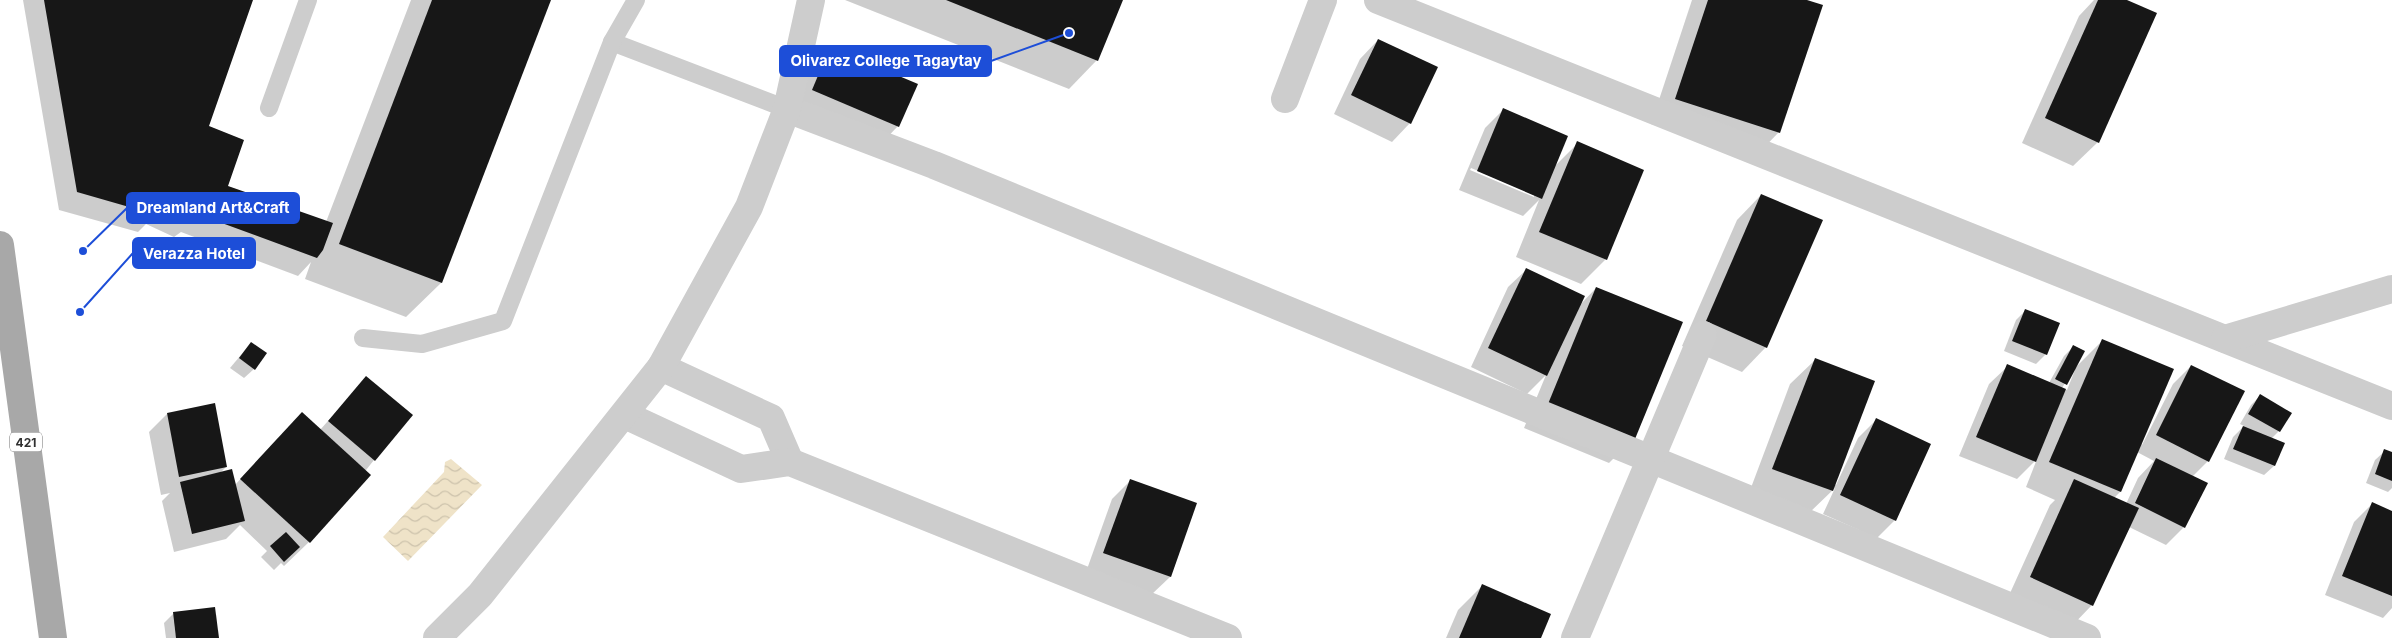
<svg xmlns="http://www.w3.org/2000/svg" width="2392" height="638" font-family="Inter,sans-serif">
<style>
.water{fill:url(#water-waves)}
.shadow{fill:#0003;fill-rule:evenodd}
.building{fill:#171717}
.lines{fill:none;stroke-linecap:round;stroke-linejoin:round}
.service{stroke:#cdcdcd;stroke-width:18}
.minor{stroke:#cdcdcd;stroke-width:28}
.tertiary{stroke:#cdcdcd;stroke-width:28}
.primary{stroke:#a8a8a8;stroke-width:28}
.labels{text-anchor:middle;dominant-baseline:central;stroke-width:5;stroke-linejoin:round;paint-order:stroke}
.shield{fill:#fff;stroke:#6e6e6e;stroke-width:1}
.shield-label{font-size:12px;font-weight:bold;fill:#303030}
.leader{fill:none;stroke:#1d4ed8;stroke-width:2}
.callout-dot{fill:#1d4ed8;stroke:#fff;stroke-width:2}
.callout{fill:#1d4ed8;stroke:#1d4ed8;stroke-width:2}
.callout-label{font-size:15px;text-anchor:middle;font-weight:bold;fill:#fff}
</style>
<defs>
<pattern id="water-waves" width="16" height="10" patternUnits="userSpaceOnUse" patternTransform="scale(1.25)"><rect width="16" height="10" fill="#efe3c8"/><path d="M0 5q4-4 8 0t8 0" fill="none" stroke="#cdc3ac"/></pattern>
</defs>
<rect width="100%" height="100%" fill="#fff"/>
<!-- water -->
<polygon class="water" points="451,459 482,485 408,561 383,537 444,472 445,462"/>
<!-- shadow -->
<g class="shadow">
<polygon points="23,0 252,0 208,127 227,186 326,222 411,0 549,0 441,283 406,317 305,279 311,262 298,276 181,232 174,237 146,224 138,232 59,210"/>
<polygon points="845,0 1121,0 1097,60 1069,89"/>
<polygon points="1692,0 1804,0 1779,132 1755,157 1651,124"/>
<polygon points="2094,0 2124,0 2098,142 2073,166 2022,143 2079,16"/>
<polygon points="1378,40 1410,123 1392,142 1334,114 1360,59"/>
<polygon points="830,48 898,126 880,145 795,109 812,66"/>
<path d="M1503,110l52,56 23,-23 28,116 -25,25 -65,-27 23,-57 -16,16 -64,-26 26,-62zM1471,168l63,26v3l-64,-27z"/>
<polygon points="1761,195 1766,347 1742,372 1682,346 1737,220"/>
<polygon points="1527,269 1579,306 1596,288 1634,438 1609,463 1524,428 1546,375 1527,394 1471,367 1508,287"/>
<polygon points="2026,310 2046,354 2036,364 2004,351 2016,320"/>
<path d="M2102,341l40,104 31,-61 18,-18 17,95 -16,16 -8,50 -18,18 -37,-18 -37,78 -24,25 -62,-28 44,-97 5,-5 -29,-13 11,-28 -20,20 -58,-23 30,-72 19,-18 41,17 15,-27 10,-10 1,22zM2074,369l1,1 -8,20 -5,-2zM2137,452l17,9 -16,17 -12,26 -12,-6 6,-6z"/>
<polygon points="251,343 254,369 244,378 230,368"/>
<polygon points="1815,360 1834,484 1836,485 1858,438 1876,420 1895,520 1877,538 1823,514 1835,488 1807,515 1749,493 1790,384"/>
<polygon points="366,378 374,460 309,542 284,566 281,563 274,570 261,557 267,551 240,525 226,539 174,552 162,501 170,493 161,495 149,432 167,414 226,467 220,473 235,485 278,438 320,430"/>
<polygon points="2260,396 2290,413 2279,431 2271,439 2283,444 2274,466 2264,475 2224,459 2233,437 2244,426 2240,424 2251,405"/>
<polygon points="2385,451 2392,453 2392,488 2388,492 2366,483 2375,460"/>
<polygon points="1130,481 1195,504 1170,577 1151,595 1086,572 1112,499"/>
<polygon points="2372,504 2392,512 2392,608 2383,618 2325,595 2354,522"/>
<polygon points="1482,586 1540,638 1446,638 1458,610"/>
<polygon points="174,613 218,638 166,638 164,623"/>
</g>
<!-- building -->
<g class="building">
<polygon points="44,0 253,0 209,126 244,140 228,186 333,223 323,250 317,258 200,215 193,220 162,204 157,215 77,192"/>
<polygon points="432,0 551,0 442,283 339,244"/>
<polygon points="946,0 1123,0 1098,61"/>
<polygon points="1708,0 1807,0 1823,5 1780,133 1675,99"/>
<polygon points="2098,0 2127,0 2157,13 2099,143 2045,118"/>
<polygon points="1378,39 1438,67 1411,124 1351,95"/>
<polygon points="830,47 918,84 899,127 812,90"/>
<polygon points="1503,108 1568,136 1542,199 1477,171"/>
<polygon points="1577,141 1644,170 1607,260 1539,232"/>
<polygon points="1761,194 1823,220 1767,348 1706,321"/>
<polygon points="1526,268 1585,296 1547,376 1488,348"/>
<polygon points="1596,287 1683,322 1635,439 1548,404"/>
<polygon points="2025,309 2060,323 2047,355 2012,341"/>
<polygon points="2102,339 2174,369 2121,492 2049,462"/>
<polygon points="251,342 267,353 255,370 239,358"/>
<polygon points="2073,345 2085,351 2067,385 2055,379"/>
<polygon points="1815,358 1875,381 1833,491 1772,469"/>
<polygon points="2007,364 2066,389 2036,462 1976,437"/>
<polygon points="2191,365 2245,391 2209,462 2156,435"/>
<polygon points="366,376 413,415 375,461 328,421"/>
<polygon points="2260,394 2292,413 2280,432 2248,414"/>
<polygon points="215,403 227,467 179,477 167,413"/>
<polygon points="302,412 371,475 310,543 240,479"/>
<polygon points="1876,418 1931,444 1896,521 1840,495"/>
<polygon points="2243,426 2285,443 2275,466 2233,449"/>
<polygon points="2384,449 2392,452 2392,481 2375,474"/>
<polygon points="2156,458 2208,483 2185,528 2135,503"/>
<polygon points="232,469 245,521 192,534 180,482"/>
<polygon points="1130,479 1197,503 1171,577 1103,553"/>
<polygon points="2074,479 2139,508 2093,606 2030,577"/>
<polygon points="2372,502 2392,511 2392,596 2342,576"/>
<polygon points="286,532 300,547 284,562 270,546"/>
<polygon points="1482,584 1551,614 1541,638 1459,638"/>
<polygon points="215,607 219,638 176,638 173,612"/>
</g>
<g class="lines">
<!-- service -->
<g class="service">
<polyline points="612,42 787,109"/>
<polyline points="269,108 308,0"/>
<polyline points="363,338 422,344 503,321 612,42 636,0"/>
</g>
<!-- minor -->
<g class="minor">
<polyline points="1378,0 2392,406"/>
<polyline points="1285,99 1323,0"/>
<polyline points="787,109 934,165 2087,638"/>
<polyline points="2225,339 2392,289"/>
<polyline points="661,367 771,418 790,462"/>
<polyline points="625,415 741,469 790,462 1228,638"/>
<polyline points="1575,638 1703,335"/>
</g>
<!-- tertiary -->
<polyline class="tertiary" points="437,638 480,595 661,367 749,207 787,109 811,0"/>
<!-- primary -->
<polyline class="primary" points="0,245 53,638"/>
</g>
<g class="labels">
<!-- shield labels -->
<rect class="shield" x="10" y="432.5" width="32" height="19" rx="4"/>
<g class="shield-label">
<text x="26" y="442">421</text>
</g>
</g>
<!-- callouts -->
<path class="leader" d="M1069 33L991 61M83 251L127 208M80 312L133 253"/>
<g class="callout-dot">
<circle cx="1069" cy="33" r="5"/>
<circle cx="83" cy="251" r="5"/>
<circle cx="80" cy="312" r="5"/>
</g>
<g class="callout">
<rect x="780" y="46" width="211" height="30" rx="5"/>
<rect x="127" y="193" width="172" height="30" rx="5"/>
<rect x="133" y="238" width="122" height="30" rx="5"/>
</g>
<g class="callout-label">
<text x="886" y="66">Olivarez College Tagaytay</text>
<text x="213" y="213">Dreamland Art&amp;Craft</text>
<text x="194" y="259">Verazza Hotel</text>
</g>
</svg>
